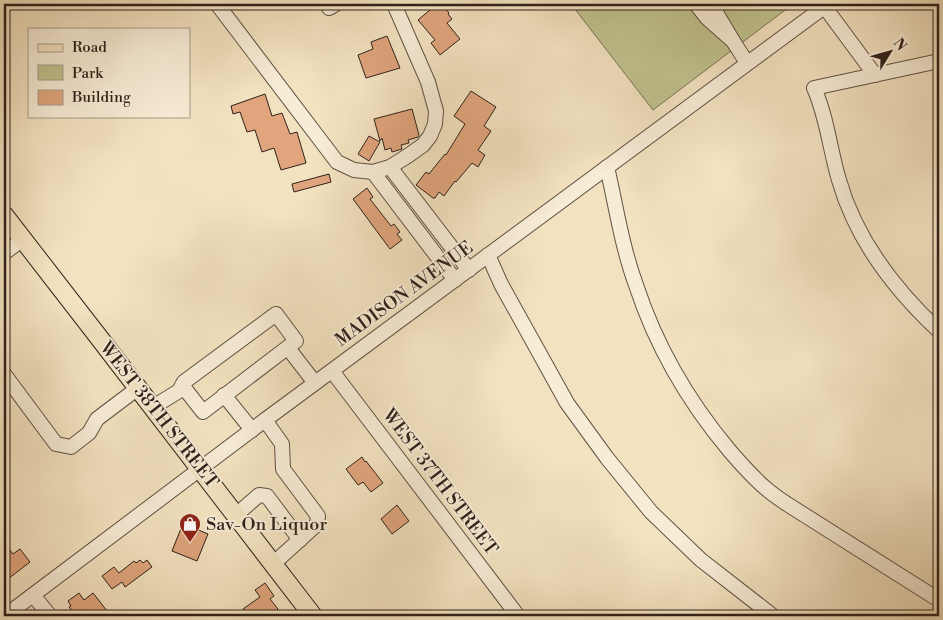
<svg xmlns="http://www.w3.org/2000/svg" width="943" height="620" font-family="'Libre Bodoni',serif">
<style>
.green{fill:#c0c28e;stroke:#787254}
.building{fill:#e0a57d;stroke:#2f211b}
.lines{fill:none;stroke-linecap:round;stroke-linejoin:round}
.minor-casing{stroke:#605144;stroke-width:16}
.major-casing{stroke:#2f211b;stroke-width:20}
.minor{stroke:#f7ecd6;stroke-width:14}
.major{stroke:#f3e2c0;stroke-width:18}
.labels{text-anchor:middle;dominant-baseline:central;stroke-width:4;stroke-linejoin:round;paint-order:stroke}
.street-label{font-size:18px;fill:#2f211b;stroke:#f7ecd6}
.poi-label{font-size:18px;fill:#2f211b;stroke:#f7ecd6;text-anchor:start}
</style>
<rect width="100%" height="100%" fill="#f3e2c0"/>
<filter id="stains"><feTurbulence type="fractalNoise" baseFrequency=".004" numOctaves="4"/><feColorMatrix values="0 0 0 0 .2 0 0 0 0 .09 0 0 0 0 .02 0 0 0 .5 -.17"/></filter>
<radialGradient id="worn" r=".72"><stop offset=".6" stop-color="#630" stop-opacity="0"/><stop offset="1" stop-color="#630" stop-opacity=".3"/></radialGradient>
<!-- green -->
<polygon class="green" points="571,4 793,4 653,110"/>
<!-- building -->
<g class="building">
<polygon points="437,4 442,4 449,13 448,14 452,19 447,23 460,39 440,55 431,43 435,40 418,20"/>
<polygon points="387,36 400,68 366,78 358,55 373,49 371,42"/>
<polygon points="471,91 496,107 484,126 491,131 478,150 485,155 478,167 472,163 456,182 455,181 444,196 439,192 435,198 433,198 416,185 426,172 429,174 445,154 446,155 465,124 454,116"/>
<polygon points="265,94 272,116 282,113 290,134 297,132 306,163 281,170 274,148 262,152 255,130 247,132 240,112 233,114 231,106"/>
<polygon points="412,109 419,135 418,137 408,140 409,143 401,145 402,149 392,152 391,148 385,150 382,138 380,141 374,119"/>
<polygon points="369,136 380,142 369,161 358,154"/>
<polygon points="329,174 331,182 294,192 292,184"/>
<polygon points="367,188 373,197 370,199 391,226 394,224 400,232 397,234 402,240 390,249 353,199"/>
<polygon points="362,457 365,462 366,461 383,483 371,492 363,482 358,485 346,469"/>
<polygon points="397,505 409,521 392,534 381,519"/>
<polygon points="186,525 208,534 197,561 172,551 182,526"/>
<polygon points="4,542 13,554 20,549 30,562 4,582"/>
<polygon points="140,560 143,563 147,560 152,567 125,587 122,582 112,589 102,576 114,567 119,573 134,561 136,563"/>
<polygon points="265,583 274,596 270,599 278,609 273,613 275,616 248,616 243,609 260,597 255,590"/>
<polygon points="79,593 84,600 93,593 111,616 76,616 69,607 71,606 68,601"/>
</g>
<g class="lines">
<!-- minor casing -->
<g class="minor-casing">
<g id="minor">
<polyline points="217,4 337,162 354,170 373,172 390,167 409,155 423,145 430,136 435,124 436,111 428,82 394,4"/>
<polyline points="696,4 707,18 733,41 711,4"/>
<polyline points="824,6 875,75"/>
<polyline points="329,8 336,4"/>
<polyline points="733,41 747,63"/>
<path d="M939,61l-125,27c13,29 16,62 25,92 17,60 55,109 100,151"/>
<polyline points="390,167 469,270"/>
<path d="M607,167c9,39 15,80 29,118 20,61 52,116 93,165 12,14 25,29 40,41 6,5 12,9 18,13l152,96"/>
<polyline points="373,172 455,280"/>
<polyline points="4,253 23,239"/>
<polyline points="488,255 501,284 567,403 607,458 651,512 701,560 773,616"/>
<polyline points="288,348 315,383"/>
<polyline points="332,371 518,616"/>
<polyline points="4,374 56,444 71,447 89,433 97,419 138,388"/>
<polyline points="224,395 252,430"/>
<polyline points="153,407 179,391 184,382 276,314 296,341 203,412 182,385"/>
<polyline points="265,420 282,444 283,469 318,516 317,524 273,564"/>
<polyline points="236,515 259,495 267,496 300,540"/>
<polyline points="33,595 50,616"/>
<polyline points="5,616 265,420 828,4"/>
</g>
</g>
<!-- major casing -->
<g class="major-casing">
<polyline id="major" points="4,215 97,335 313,616"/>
</g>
<!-- minor -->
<use href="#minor" class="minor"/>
<!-- major -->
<use href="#major" class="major"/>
</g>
<!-- icons -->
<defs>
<g id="shop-pin" transform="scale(1.125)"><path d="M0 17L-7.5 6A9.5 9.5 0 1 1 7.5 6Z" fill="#8f2418" stroke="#f7ecd6"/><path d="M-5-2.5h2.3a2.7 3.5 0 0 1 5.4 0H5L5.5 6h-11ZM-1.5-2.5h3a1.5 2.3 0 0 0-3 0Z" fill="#fff"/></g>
</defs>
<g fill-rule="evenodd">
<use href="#shop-pin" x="190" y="524"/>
</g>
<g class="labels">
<!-- street labels -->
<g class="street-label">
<text transform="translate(404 294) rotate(-36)">MADISON AVENUE</text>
<text transform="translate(159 415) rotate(52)">WEST 38TH STREET</text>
<text transform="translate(440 482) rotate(53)">WEST 37TH STREET</text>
</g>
<!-- poi labels -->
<g class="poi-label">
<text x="206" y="524">Sav-On Liquor</text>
</g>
</g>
<!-- margin -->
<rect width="943" height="620" fill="none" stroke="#f3e2c0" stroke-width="20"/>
<rect x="5" y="5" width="933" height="610" fill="none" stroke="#2f211b" stroke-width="2.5"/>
<rect x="10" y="10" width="923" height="600" fill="none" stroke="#2f211b"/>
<!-- legend -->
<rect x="28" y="28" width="162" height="90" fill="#f7ecd6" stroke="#a79b8b"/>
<rect x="38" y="44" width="25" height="8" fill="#f3e2c0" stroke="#a79b8b"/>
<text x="72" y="52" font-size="15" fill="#2f211b">Road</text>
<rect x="38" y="65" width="25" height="15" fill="#c0c28e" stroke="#a79b8b"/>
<text x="72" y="78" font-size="15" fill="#2f211b">Park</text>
<rect x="38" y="90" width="25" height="15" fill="#e0a57d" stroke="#a79b8b"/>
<text x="72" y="102" font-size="15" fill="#2f211b">Building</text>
<!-- north arrow -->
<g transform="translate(890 52) rotate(53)" stroke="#f7ecd6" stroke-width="4" paint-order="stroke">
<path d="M0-4L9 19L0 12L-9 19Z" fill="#2f211b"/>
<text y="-8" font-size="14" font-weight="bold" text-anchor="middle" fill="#2f211b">N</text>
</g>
<rect width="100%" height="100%" filter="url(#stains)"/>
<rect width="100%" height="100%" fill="url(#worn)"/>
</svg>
